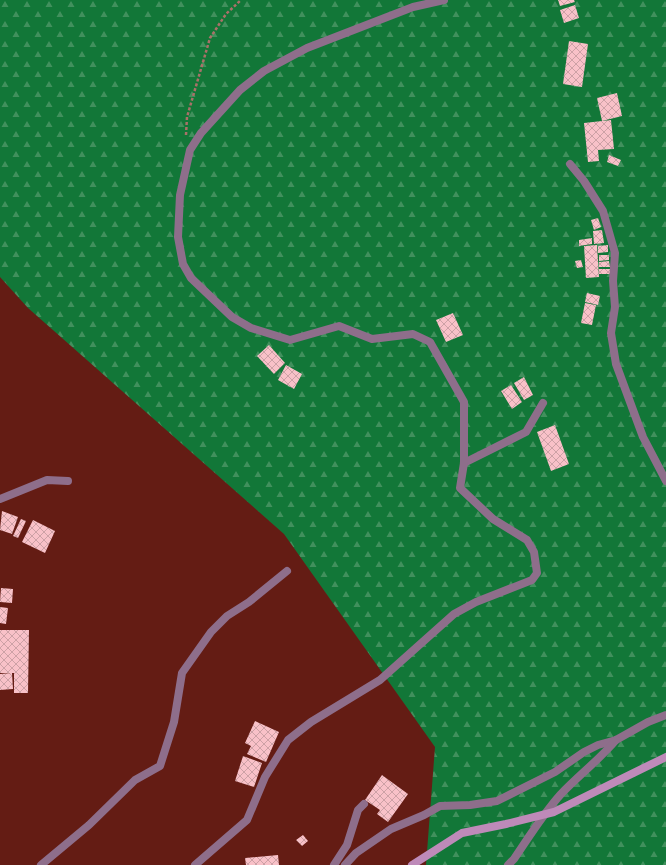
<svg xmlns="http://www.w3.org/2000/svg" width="666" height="865" font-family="'Titillium Web',sans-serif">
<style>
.forest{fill:url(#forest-firs)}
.building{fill:url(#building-cross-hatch)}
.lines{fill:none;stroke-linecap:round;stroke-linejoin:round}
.path{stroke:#a97169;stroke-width:2.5;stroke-dasharray:3 2;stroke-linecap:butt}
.street{stroke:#8e6e8b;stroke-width:8}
.secondary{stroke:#be8ab9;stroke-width:8}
</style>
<defs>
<pattern id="forest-firs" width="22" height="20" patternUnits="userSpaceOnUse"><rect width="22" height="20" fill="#127738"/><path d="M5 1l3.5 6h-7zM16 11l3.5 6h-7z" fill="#41905d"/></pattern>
<pattern id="building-cross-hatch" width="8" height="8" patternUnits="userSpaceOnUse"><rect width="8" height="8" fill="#f8c1c8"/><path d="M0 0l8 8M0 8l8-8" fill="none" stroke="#cda1a6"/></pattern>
</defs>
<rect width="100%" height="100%" fill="#641c14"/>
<!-- forest -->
<polygon class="forest" points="0,0 666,0 666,865 426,865 435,747 284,534 28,308 0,277"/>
<!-- building -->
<g class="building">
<polygon points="558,0 574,0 575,2 560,6"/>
<polygon points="575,5 579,18 564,23 560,10"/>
<polygon points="569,41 588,44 582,87 563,84"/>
<polygon points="617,93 622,116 602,121 597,98"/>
<polygon points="611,120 614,149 598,150 599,161 588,162 584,123"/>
<polygon points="609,155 621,160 618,166 607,162"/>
<polygon points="598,218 601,227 594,230 591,220"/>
<polygon points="602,230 604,243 594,244 593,231"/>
<polygon points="592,238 592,244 579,246 579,240"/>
<polygon points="597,245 599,277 586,278 584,246"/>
<polygon points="608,245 608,252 598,253 598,246"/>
<polygon points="599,255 609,255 609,260 599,261"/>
<polygon points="581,260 583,267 577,268 575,261"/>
<polygon points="609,261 610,267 599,267 599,262"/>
<rect x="599" y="269" width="11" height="5"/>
<polygon points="587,293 600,296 598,305 585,302"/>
<polygon points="585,303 596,305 592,325 581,323"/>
<polygon points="453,313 463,335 446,342 436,320"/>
<polygon points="269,345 285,363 274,374 257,356"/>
<polygon points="286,365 302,374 294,389 278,380"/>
<polygon points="524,377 533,395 524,400 514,383"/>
<polygon points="511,385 522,402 512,409 501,391"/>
<polygon points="555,425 569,464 551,471 537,432"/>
<polygon points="2,511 18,517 12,534 0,530"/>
<polygon points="21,519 26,521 18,538 13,536"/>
<polygon points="33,520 55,531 45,553 22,542"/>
<polygon points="1,588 13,589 12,603 0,602"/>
<polygon points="0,607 8,608 6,624 0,623"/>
<polygon points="0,630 29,630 28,693 14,693 14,673 12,673 13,689 0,690 0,674 11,673 0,673"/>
<polygon points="255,721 279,732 266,762 247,754 251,746 245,743"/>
<polygon points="243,756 262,763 254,787 235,781"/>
<polygon points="382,775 408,794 388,822 377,814 380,810 365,800"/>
<polygon points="303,835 308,841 302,846 296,840"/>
<polygon points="278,855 279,865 246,865 245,858"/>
</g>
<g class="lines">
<!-- path -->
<polyline class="path" points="186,135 187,117 210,38 226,14 241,0"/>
<!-- street -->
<g class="street">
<polyline points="570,164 584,181 603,211 615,253 613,281 615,307 611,333 616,364 643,437 666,481"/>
<polyline points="464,463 526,432 543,403"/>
<polyline points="0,499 47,480 68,481"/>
<polyline points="41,865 89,825 135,780 160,766 174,722 182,673 211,632 227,616 249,602 287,571"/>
<polyline points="195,865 247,820 265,777 288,740 311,722 380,680 454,614 476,602 532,580 537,573 534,552 527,540 493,519 460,488 464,463 464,402 430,342 413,334 372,339 339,326 290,340 251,328 232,317 191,278 183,264 178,237 180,195 190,150 201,133 240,90 264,71 307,48 413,7 444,0"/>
<polyline points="334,865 347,845 358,810 364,804"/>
<polyline points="345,865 356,853 391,829 424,815 440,806 470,805 497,801 555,772 584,752 598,745 616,740 648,722 666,715"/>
<path d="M508,865l6,-6c15,-22 29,-45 47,-65 18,-19 38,-34 55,-54"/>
</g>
<!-- secondary -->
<polyline class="secondary" points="412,865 462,833 506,824 554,812 666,757"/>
</g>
</svg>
